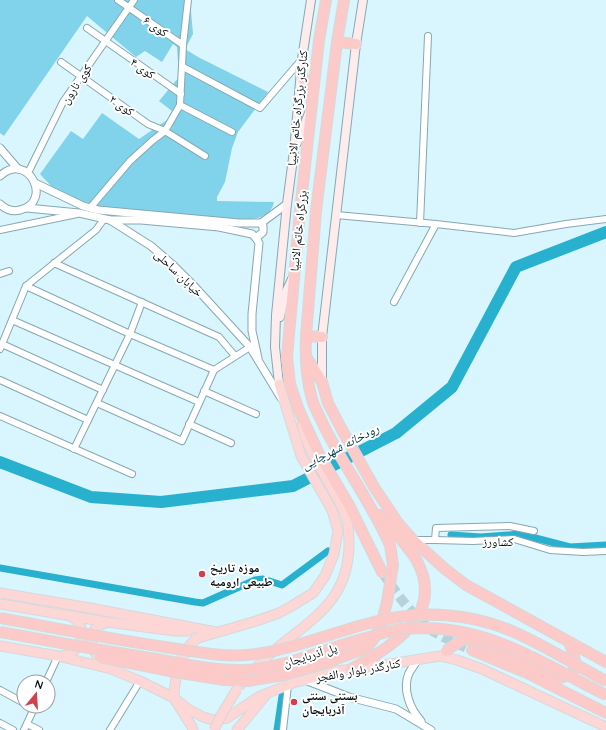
<svg xmlns="http://www.w3.org/2000/svg" width="606" height="730" font-family="Quicksand,'Noto Naskh Arabic',sans-serif">
<style>
.green{fill:#80d3ea}
.lines{fill:none;stroke-linecap:round;stroke-linejoin:round}
.canal{stroke:#27b1cf;stroke-width:7}
.river{stroke:#27b1cf;stroke-width:12}
.trunk-tunnel{stroke:#b9d2da;stroke-width:10;stroke-dasharray:10 5;stroke-linecap:butt}
.minor-casing{stroke:#87a8b2;stroke-width:8}
.tertiary-casing{stroke:#87a8b2;stroke-width:9}
.secondary-casing{stroke:#87a8b2;stroke-width:10}
.primary-casing{stroke:#d7d8d9;stroke-width:11}
.trunk-casing{stroke:#d7d8d9;stroke-width:12}
.minor{stroke:#fff;stroke-width:6}
.tertiary{stroke:#fff;stroke-width:7}
.secondary{stroke:#feebeb;stroke-width:8}
.primary{stroke:#fdd7d6;stroke-width:9}
.trunk{stroke:#fccac8;stroke-width:10}
.primary-bridge-casing{stroke:#d7d8d9;stroke-width:11;stroke-linecap:butt}
.trunk-bridge-casing{stroke:#d7d8d9;stroke-width:12;stroke-linecap:butt}
.primary-bridge{stroke:#fdd7d6;stroke-width:9}
.trunk-bridge{stroke:#fccac8;stroke-width:10}
.poi-dot{fill:#d0404e;stroke:#fff;stroke-width:1.5}
.labels{text-anchor:middle;dominant-baseline:central;stroke-width:4;stroke-linejoin:round;paint-order:stroke}
.street-label{font-size:12px;fill:#030e11;stroke:#fff}
.poi-label{font-size:12px;font-weight:bold;fill:#030e11;stroke:#fff;text-anchor:start}
.water-label{font-size:13px;font-style:italic;fill:#003c49;stroke:#fff}
</style>
<rect width="100%" height="100%" fill="#d9f5fd"/>
<!-- green -->
<path class="green" d="M0,0h190l3,34 -8,15 13,8 70,35 -30,40 -6,16 -7,34 -8,15v4l57,1c-4,19 -26,18 -43,18l-88,-10 -20,6h-8l-12,-3 -11,-7 -28,-13 -13,-7 -11,-12 31,-43 12,8 19,-26 37,26 28,-19 5,-9 -13,-10 20,-24 -2,-30 -4,-3 -11,18 -17,-11 -9,6 -49,-41 -83,120 -4,-3z"/>
<g class="lines">
<!-- canal -->
<g class="canal">
<polyline points="451,535 481,537 520,534 570,547 606,545"/>
<polyline points="0,568 195,602 203,603 255,580 263,579 282,585 328,551"/>
<polyline points="277,730 282,696 286,686"/>
</g>
<!-- river -->
<polyline class="river" points="0,462 91,497 161,502 293,486 396,433 452,387 516,267 606,232"/>
<!-- trunk-tunnel -->
<path class="trunk-tunnel" d="M382,572c13,19 26,38 43,53 14,12 31,18 47,25"/>
<!-- minor casing -->
<g class="minor-casing">
<g id="minor">
<polyline points="118,0 183,45"/>
<polyline points="87,28 181,94"/>
<polyline points="61,62 148,124 165,131 205,156"/>
<polyline points="183,67 260,108 302,59"/>
<polyline points="180,105 232,132"/>
<polyline points="28,173 63,102 134,0"/>
<polyline points="90,208 130,161 152,141 165,131 180,105 183,45 188,0"/>
<polyline points="336,215 436,224 514,233 566,224 606,219"/>
<polyline points="420,223 428,36"/>
<polyline points="0,230 77,214"/>
<polyline points="54,263 219,337 235,356"/>
<polyline points="0,274 9,271"/>
<polyline points="26,286 130,334 214,370"/>
<polyline points="394,302 436,224"/>
<polyline points="12,320 199,402"/>
<polyline points="2,344 103,390"/>
<polyline points="0,349 26,286 96,230 104,219"/>
<polyline points="0,380 88,420"/>
<polyline points="204,391 256,414"/>
<polyline points="97,403 182,441 214,370 250,347"/>
<polyline points="0,416 132,474"/>
<polyline points="189,424 231,443"/>
<polyline points="74,449 130,334 142,302"/>
<polyline points="414,540 435,540 473,541 514,539 550,550 583,552 606,551"/>
<polyline points="435,540 436,528 510,526 534,531"/>
<polyline points="46,682 58,656"/>
<polyline points="0,690 24,703"/>
<polyline points="0,723 13,730"/>
<polyline points="27,724 39,730"/>
<polyline points="24,730 35,706"/>
<polyline points="110,730 140,681"/>
<polyline points="283,730 288,685"/>
</g>
</g>
<!-- tertiary casing -->
<g class="tertiary-casing">
<g id="tertiary">
<polyline points="0,148 18,169"/>
<path d="M0,176c28,-26 54,26 20,34 -8,2 -14,0 -20,-6"/>
<polyline points="35,183 83,206 98,210 239,223 261,223 287,204"/>
<polyline points="27,208 79,213 110,220 151,246 173,265 195,287 250,347 281,398"/>
<polyline points="110,220 141,220 219,227 252,234 256,238 259,243 252,314 252,331 258,358"/>
<polyline points="256,238 263,232 263,226 261,223"/>
<path d="M418,659c-3,5 -6,9 -9,14 -7,16 1,36 12,48"/>
<polyline points="305,680 349,697 396,709 431,730"/>
</g>
</g>
<!-- secondary casing -->
<g class="secondary-casing">
<g id="secondary">
<polyline points="297,143 309,113"/>
<polyline points="280,317 284,296 293,277"/>
<polyline points="322,382 322,337 356,44 363,0"/>
<polyline points="279,384 275,347 276,315 287,204 294,151 302,59 311,0"/>
</g>
</g>
<!-- primary casing -->
<g class="primary-casing">
<g id="primary">
<polyline points="0,593 90,608 216,632"/>
<polyline points="0,604 107,622 175,631 188,631"/>
<polyline points="0,646 58,656 111,669 140,681 174,698 188,709 203,717 213,720 227,718 260,696 293,683 337,671 390,664 440,656 457,660 482,669 606,727"/>
<path d="M61,656c21,-2 30,-30 9,-40"/>
<path d="M105,664c-16,-14 -21,-34 2,-42"/>
<path d="M240,685c9,-10 18,-20 28,-29 39,-35 81,-52 81,-112 0,-10 0,-21 -4,-30 -11,-28 -38,-60 -43,-90"/>
<path d="M193,730l-1,-3 -18,-29c0,-19 7,-50 24,-60l58,-17 23,-8 11,-6 23,-14 12,-17 9,-22 4,-23 -6,-21 -31,-54 -22,-72"/>
<polyline points="237,730 265,696"/>
</g>
</g>
<!-- trunk casing -->
<g class="trunk-casing">
<g id="trunk">
<polyline points="326,0 319,40 300,211 287,357 290,384 298,408 306,426 320,456 349,505 382,572"/>
<path d="M344,0l-7,42 -21,169 -10,125c-1,21 0,43 6,63 2,8 7,16 10,23 20,42 49,80 68,123"/>
<polyline points="337,42 356,44"/>
<polyline points="300,70 312,100"/>
<polyline points="306,336 322,337"/>
<polyline points="307,358 322,382 328,403 341,428 374,487 398,523 413,540 445,569 466,585 606,662"/>
<polyline points="373,640 381,625 387,602"/>
<path d="M479,641l81,37c23,-5 15,-20 9,-36"/>
<polyline points="472,650 527,673 606,713"/>
<path d="M351,669c40,-22 95,-54 66,-108 -10,-17 -25,-31 -37,-46"/>
</g>
</g>
<!-- minor -->
<use href="#minor" class="minor"/>
<!-- tertiary -->
<use href="#tertiary" class="tertiary"/>
<!-- secondary -->
<use href="#secondary" class="secondary"/>
<!-- primary -->
<use href="#primary" class="primary"/>
<!-- trunk -->
<use href="#trunk" class="trunk"/>
<!-- primary-bridge casing -->
<g class="primary-bridge-casing">
<polyline id="primary-bridge" points="214,730 223,712 237,689"/>
</g>
<!-- trunk-bridge casing -->
<g class="trunk-bridge-casing">
<g id="trunk-bridge">
<polyline points="387,602 393,565 390,545"/>
<path d="M0,618c55,10 110,21 165,29 27,4 55,10 82,8 45,-4 87,-24 131,-34 45,-11 93,-8 136,11 32,14 61,33 92,49"/>
<path d="M0,632c52,10 104,19 156,27 29,5 58,12 87,11 31,-1 60,-12 89,-22 18,-6 37,-11 55,-16 13,-4 27,-4 41,-4 67,2 120,38 178,67"/>
<path d="M446,651c10,-7 17,-15 30,-11"/>
<polyline points="100,657 175,672 224,680 248,681 283,675 328,662 366,648 373,640"/>
</g>
</g>
<!-- primary-bridge -->
<use href="#primary-bridge" class="primary-bridge"/>
<!-- trunk-bridge -->
<use href="#trunk-bridge" class="trunk-bridge"/>
</g>
<!-- markers -->
<g class="poi-dot">
<circle cx="202" cy="574" r="4"/>
<circle cx="294" cy="702" r="4"/>
</g>
<g class="labels">
<!-- street labels -->
<g class="street-label">
<text transform="translate(156 26) rotate(35)">کوی ۶</text>
<text transform="translate(143 68) rotate(35)">کوی ۴</text>
<text transform="translate(76 84) rotate(-56)">کوی نارون</text>
<text transform="translate(122 105) rotate(35)">کوی ۲</text>
<text transform="translate(297 108) rotate(-84)">کنارگذر بزرگراه خاتم الانبیا</text>
<text transform="translate(298 231) rotate(-84)">بزرگراه خاتم الانبیا</text>
<text transform="translate(179 273) rotate(44)">خیابان ساحلی</text>
<text x="498" y="541">کشاورز</text>
<text transform="translate(310 655) rotate(-17)">پل آذربایجان</text>
<text transform="translate(358 670) rotate(-10)">کنارگذر بلوار والفجر</text>
</g>
<!-- poi labels -->
<g class="poi-label">
<text x="210" y="567">موزه تاریخ<tspan x="210" dy="14">طبیعی ارومیه</tspan></text>
<text x="302" y="695">بستنی سنتی<tspan x="302" dy="14">آذربایجان</tspan></text>
</g>
<!-- water labels -->
<g class="water-label">
<text transform="translate(340 446) rotate(-27)">رودخانه شهرچایی</text>
</g>
</g>
<!-- north arrow -->
<g transform="translate(36 694) rotate(18)"><circle r="19" fill="#ffffff" stroke="#9a9fa0"/>
<path d="M0-3L7 15L0 10L-7 15Z" fill="#d0404e"/>
<text y="-6" font-size="11" font-weight="bold" text-anchor="middle" fill="#030e11">N</text>
</g>
</svg>
